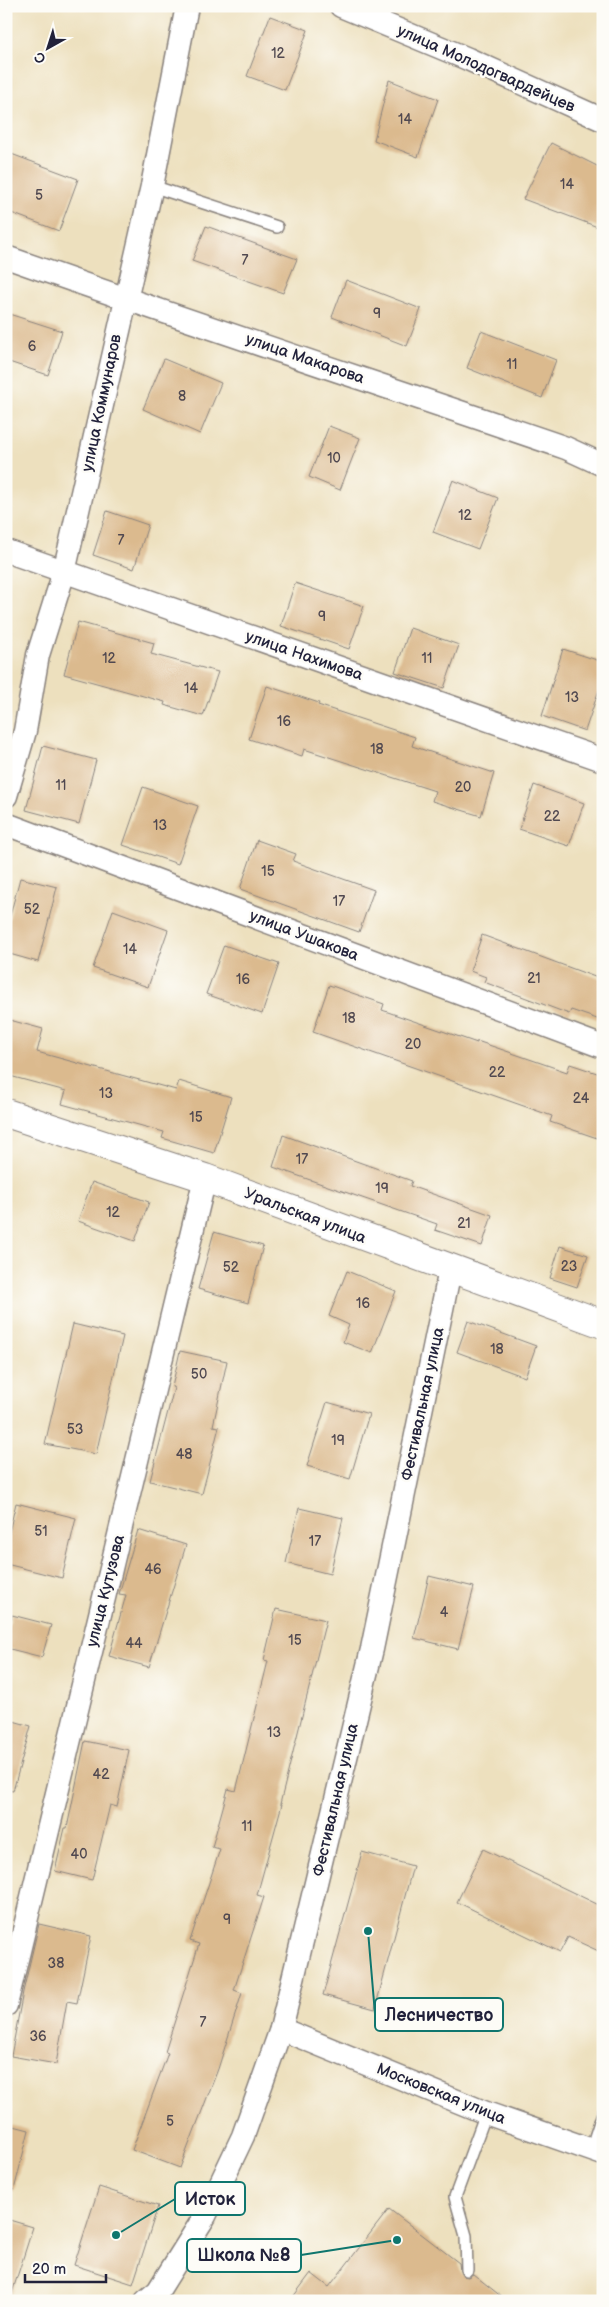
<svg xmlns="http://www.w3.org/2000/svg" width="609" height="2307" font-family="'Balsamiq Sans',sans-serif">
<style>
.building{fill:#dbba8e}
.lines{fill:none;stroke-linecap:round;stroke-linejoin:round}
.service-casing{stroke:#88817c;stroke-width:14}
.minor-casing{stroke:#88817c;stroke-width:25}
.tertiary-casing{stroke:#88817c;stroke-width:30}
.service{stroke:#fff;stroke-width:11}
.minor{stroke:#fff;stroke-width:22}
.tertiary{stroke:#fff;stroke-width:28}
.labels{text-anchor:middle;dominant-baseline:central;stroke-width:5;stroke-linejoin:round;paint-order:stroke}
.number-label{font-size:14px;fill:#504850}
.street-label{font-size:16px;fill:#22223b;stroke:#fdfcf7}
.leader{fill:none;stroke:#0f766e;stroke-width:2}
.callout-dot{fill:#0f766e;stroke:#fdfcf7;stroke-width:2}
.callout{fill:#fdfcf7;stroke:#0f766e;stroke-width:2}
.callout-label{font-size:18px;text-anchor:middle;font-weight:bold;fill:#22223b}
</style>
<rect width="100%" height="100%" fill="#fdfcf7"/>
<filter id="ink" filterUnits="userSpaceOnUse"><feTurbulence type="fractalNoise" baseFrequency=".02" numOctaves="2"/><feDisplacementMap in="SourceGraphic" scale="10" xChannelSelector="R" yChannelSelector="G"/><feConvolveMatrix kernelMatrix="1 2 1 2 8 2 1 2 1" color-interpolation-filters="sRGB"/></filter>
<filter id="wash" filterUnits="userSpaceOnUse"><feTurbulence type="fractalNoise" baseFrequency=".0096" numOctaves="4" result="noise"/><feDisplacementMap in="SourceGraphic" scale="20" xChannelSelector="R" yChannelSelector="G"/><feGaussianBlur stdDeviation="1.12" result="paint"/><feColorMatrix in="noise" values="0 0 0 0 0 0 0 0 0 0 0 0 0 0 0 0 0 1.4 0 .05"/><feComposite in="paint" operator="in"/></filter>
<g filter="url(#wash)">
<rect width="100%" height="100%" fill="#ede0be"/>
<g id="blocks">
<!-- building -->
<g class="building">
<polygon points="270,16 308,30 285,90 247,76"/>
<polygon points="389,80 438,99 418,157 374,140"/>
<polygon points="551,143 603,169 603,229 523,199"/>
<polygon points="6,152 78,179 59,231 6,211"/>
<polygon points="206,226 297,259 283,293 192,261"/>
<polygon points="346,280 421,309 407,346 332,317"/>
<polygon points="6,313 62,331 48,375 6,361"/>
<polygon points="481,331 556,360 542,398 467,368"/>
<polygon points="164,359 221,383 200,434 143,409"/>
<polygon points="329,426 360,438 340,490 309,477"/>
<polygon points="453,480 498,498 478,549 433,532"/>
<polygon points="107,511 148,525 134,569 93,555"/>
<polygon points="295,583 364,606 349,649 281,626"/>
<polygon points="78,622 154,643 151,654 218,672 203,716 164,705 165,702 64,674"/>
<polygon points="410,628 459,645 444,688 395,672"/>
<polygon points="563,649 603,662 603,678 585,731 542,716"/>
<polygon points="267,686 319,703 318,705 415,737 412,746 494,773 481,816 432,801 435,791 304,749 302,756 249,739"/>
<polygon points="43,746 96,760 79,824 26,810"/>
<polygon points="534,785 584,803 569,846 519,829"/>
<polygon points="143,787 198,806 178,864 123,845"/>
<polygon points="257,840 296,854 293,861 374,890 359,932 240,889"/>
<polygon points="20,878 57,887 38,962 6,953 6,931"/>
<polygon points="113,910 168,930 148,987 93,968"/>
<polygon points="482,935 603,980 603,1021 571,1010 569,1014 484,982 486,977 470,971"/>
<polygon points="224,945 279,964 262,1014 206,994"/>
<polygon points="329,985 384,1004 382,1010 477,1043 477,1041 567,1072 570,1064 603,1075 603,1140 550,1122 552,1116 313,1032"/>
<polygon points="6,1019 43,1029 37,1052 176,1090 179,1081 231,1097 214,1153 162,1138 164,1132 62,1104 66,1091 6,1075"/>
<polygon points="283,1135 412,1181 410,1186 492,1215 482,1246 435,1230 437,1224 273,1167"/>
<polygon points="92,1182 149,1202 135,1241 78,1221"/>
<polygon points="214,1232 263,1246 248,1303 198,1289"/>
<polygon points="560,1246 588,1255 577,1287 550,1278"/>
<polygon points="347,1271 396,1291 372,1353 343,1342 349,1325 329,1316"/>
<polygon points="468,1321 536,1346 525,1377 457,1352"/>
<polygon points="73,1324 123,1336 96,1454 45,1444"/>
<polygon points="180,1351 227,1361 213,1426 219,1427 202,1494 150,1481 174,1388 172,1387"/>
<polygon points="327,1402 369,1414 350,1479 307,1466"/>
<polygon points="16,1503 76,1518 62,1578 6,1564 6,1545"/>
<polygon points="299,1508 343,1518 330,1574 286,1563"/>
<polygon points="138,1530 186,1545 149,1667 109,1656 126,1595 119,1594"/>
<polygon points="429,1576 474,1587 458,1649 414,1638"/>
<polygon points="276,1609 326,1620 280,1804 282,1804 257,1895 264,1897 234,1990 242,1993 218,2069 180,2168 132,2150 168,2053 165,2052 199,1944 190,1941 220,1849 212,1847 228,1789 236,1791 268,1661 264,1660"/>
<polygon points="12,1615 51,1625 42,1657 6,1648 6,1635"/>
<polygon points="6,1719 31,1726 13,1791 6,1790"/>
<polygon points="85,1741 129,1750 117,1807 110,1805 92,1880 55,1871 65,1828 67,1828"/>
<polygon points="483,1849 603,1907 603,1953 568,1937 560,1952 457,1902"/>
<polygon points="362,1852 413,1866 375,2009 323,1995"/>
<polygon points="39,1924 91,1936 77,2003 67,2001 56,2064 11,2056 23,1992"/>
<polygon points="6,2124 29,2130 14,2190 6,2189"/>
<polygon points="99,2187 158,2206 133,2284 74,2265"/>
<polygon points="389,2209 459,2263 460,2271 463,2276 468,2277 473,2274 507,2301 290,2301 311,2273 329,2287"/>
<polygon points="6,2219 33,2227 11,2296 6,2295"/>
</g>
</g>
</g>
<g filter="url(#ink)">
<use href="#blocks" fill-opacity="0" stroke="#88817c" stroke-width="1"/>
<g class="lines">
<!-- service casing -->
<g class="service-casing">
<g id="service">
<polyline points="152,186 277,227"/>
<polyline points="591,2149 603,2113"/>
<polyline points="467,2270 466,2236 455,2197 486,2113"/>
</g>
</g>
<!-- minor casing -->
<g class="minor-casing">
<g id="minor">
<polyline points="341,6 468,59 603,120"/>
<path d="M6,257c186,66 373,127 560,191l37,17"/>
<polyline points="6,551 603,760"/>
<polyline points="6,796 25,731 38,655 64,572 152,186 187,6"/>
<polyline points="6,824 603,1047"/>
<polyline points="6,2005 205,1178"/>
<polyline points="281,2029 486,2113 603,2154"/>
<polyline points="146,2301 158,2291 205,2216 243,2136 281,2029 372,1649 450,1270"/>
</g>
</g>
<!-- tertiary casing -->
<g class="tertiary-casing">
<polyline id="tertiary" points="6,1113 205,1178 603,1324"/>
</g>
<!-- service -->
<use href="#service" class="service"/>
<!-- minor -->
<use href="#minor" class="minor"/>
<!-- tertiary -->
<use href="#tertiary" class="tertiary"/>
</g>
</g>
<g class="labels">
<!-- number labels -->
<g class="number-label">
<text x="278" y="53">12</text>
<text x="405" y="119">14</text>
<text x="567" y="184">14</text>
<text x="39" y="195">5</text>
<text x="245" y="260">7</text>
<text x="377" y="313">9</text>
<text x="32" y="346">6</text>
<text x="512" y="364">11</text>
<text x="182" y="396">8</text>
<text x="334" y="458">10</text>
<text x="465" y="515">12</text>
<text x="121" y="540">7</text>
<text x="322" y="616">9</text>
<text x="109" y="658">12</text>
<text x="427" y="658">11</text>
<text x="191" y="688">14</text>
<text x="572" y="697">13</text>
<text x="284" y="721">16</text>
<text x="377" y="749">18</text>
<text x="61" y="785">11</text>
<text x="463" y="787">20</text>
<text x="552" y="816">22</text>
<text x="160" y="825">13</text>
<text x="268" y="871">15</text>
<text x="339" y="901">17</text>
<text x="32" y="909">52</text>
<text x="130" y="949">14</text>
<text x="534" y="978">21</text>
<text x="243" y="979">16</text>
<text x="349" y="1018">18</text>
<text x="413" y="1044">20</text>
<text x="497" y="1072">22</text>
<text x="106" y="1093">13</text>
<text x="581" y="1098">24</text>
<text x="196" y="1117">15</text>
<text x="302" y="1159">17</text>
<text x="382" y="1188">19</text>
<text x="113" y="1212">12</text>
<text x="464" y="1223">21</text>
<text x="569" y="1266">23</text>
<text x="231" y="1267">52</text>
<text x="363" y="1303">16</text>
<text x="497" y="1349">18</text>
<text x="199" y="1374">50</text>
<text x="75" y="1429">53</text>
<text x="338" y="1440">19</text>
<text x="184" y="1454">48</text>
<text x="41" y="1531">51</text>
<text x="315" y="1541">17</text>
<text x="153" y="1569">46</text>
<text x="444" y="1612">4</text>
<text x="295" y="1640">15</text>
<text x="134" y="1643">44</text>
<text x="274" y="1732">13</text>
<text x="101" y="1774">42</text>
<text x="247" y="1826">11</text>
<text x="79" y="1854">40</text>
<text x="227" y="1919">9</text>
<text x="56" y="1963">38</text>
<text x="203" y="2022">7</text>
<text x="38" y="2036">36</text>
<text x="170" y="2121">5</text>
</g>
<!-- street labels -->
<g class="street-label">
<text transform="translate(486 69) rotate(24)">улица Молодогвардейцев</text>
<text transform="translate(305 359) rotate(19)">улица Макарова</text>
<text transform="translate(102 403) rotate(-78)">улица Коммунаров</text>
<text transform="translate(304 656) rotate(19)">улица Нахимова</text>
<text transform="translate(304 936) rotate(21)">улица Ушакова</text>
<text transform="translate(305 1216) rotate(21)">Уральская улица</text>
<text transform="translate(423 1404) rotate(-78)">Фестивальная улица</text>
<text transform="translate(106 1591) rotate(-76)">улица Кутузова</text>
<text transform="translate(336 1800) rotate(-77)">Фестивальная улица</text>
<text transform="translate(441 2094) rotate(22)">Московская улица</text>
</g>
</g>
<!-- callouts -->
<path class="leader" d="M368 1931L375 2014M116 2235L175 2199M397 2240L301 2255"/>
<g class="callout-dot">
<circle cx="368" cy="1931" r="5"/>
<circle cx="116" cy="2235" r="5"/>
<circle cx="397" cy="2240" r="5"/>
</g>
<g class="callout">
<rect x="375" y="1998" width="128" height="33" rx="5"/>
<rect x="175" y="2182" width="70" height="33" rx="5"/>
<rect x="187" y="2239" width="114" height="33" rx="5"/>
</g>
<g class="callout-label">
<text x="439" y="2021">Лесничество</text>
<text x="210" y="2205">Исток</text>
<text x="244" y="2261">Школа №8</text>
</g>
<!-- margin -->
<rect width="609" height="2307" fill="none" stroke="#fdfcf7" stroke-width="25"/>
<!-- north arrow -->
<g transform="translate(48 48) rotate(219)" stroke="#fdfcf7" stroke-width="4" paint-order="stroke">
<path d="M0-4L9 19L0 12L-9 19Z" fill="#22223b"/>
<text y="-8" font-size="14" font-weight="bold" text-anchor="middle" fill="#22223b">С</text>
</g>
<!-- scale -->
<path d="M25 2274v8h81v-8" fill="none" stroke="#22223b" stroke-width="2.5"/>
<text x="32" y="2274" font-size="15" fill="#22223b" stroke="#fdfcf7" stroke-width="4" paint-order="stroke">20 m</text>
</svg>
